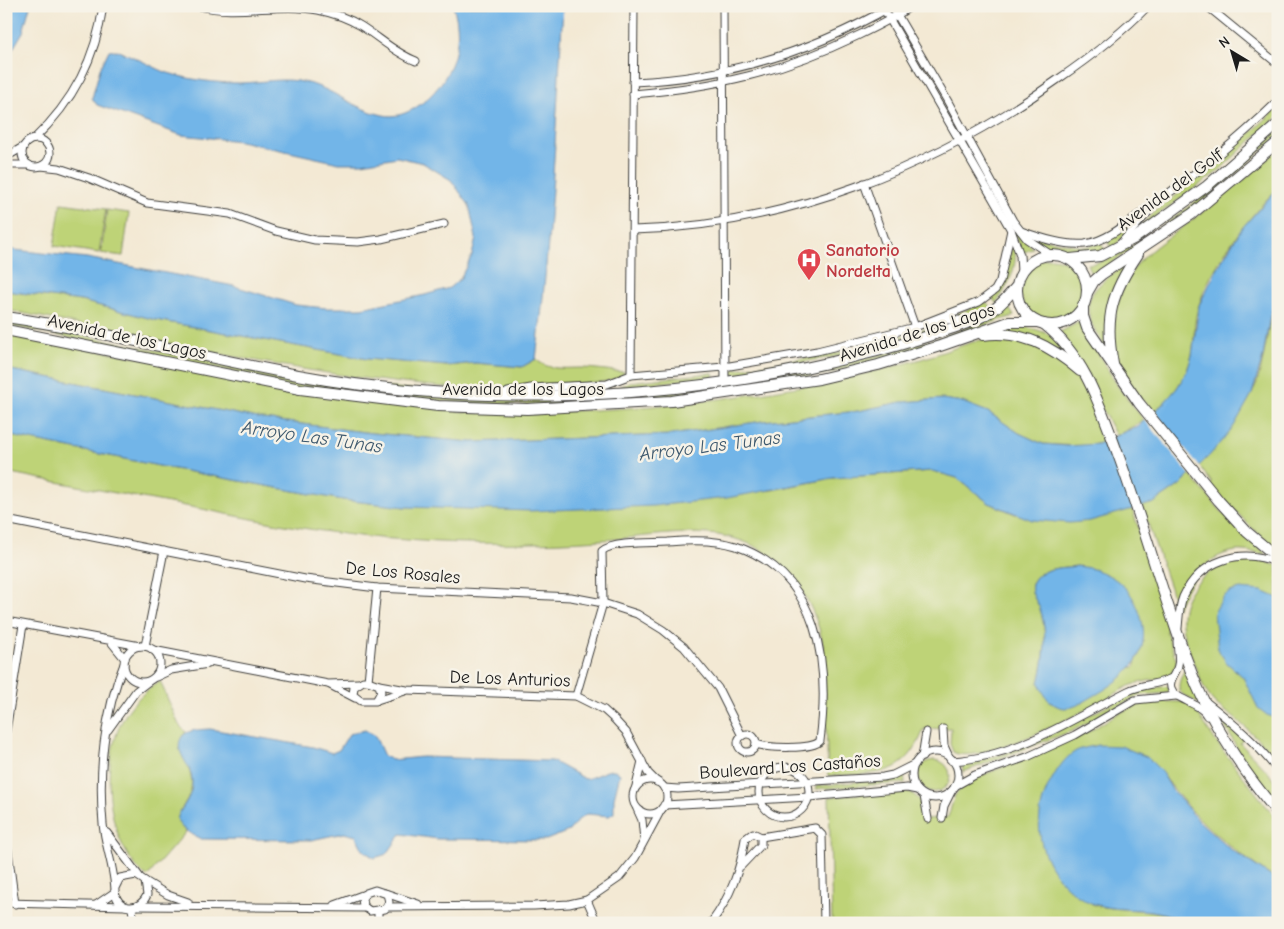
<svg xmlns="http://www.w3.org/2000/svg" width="1284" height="929" font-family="'Comic Neue',sans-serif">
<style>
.green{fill:#bed377;stroke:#6d784a;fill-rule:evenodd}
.water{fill:#72b5e8;stroke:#476882}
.pier{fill:#f3e9d4}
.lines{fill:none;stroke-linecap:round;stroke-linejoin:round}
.street-casing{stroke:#3c3b38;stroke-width:9}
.secondary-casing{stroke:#3c3b38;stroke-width:12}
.street{stroke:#fff;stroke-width:7}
.secondary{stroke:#fff;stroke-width:10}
.labels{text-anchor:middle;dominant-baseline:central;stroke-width:5;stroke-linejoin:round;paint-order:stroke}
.street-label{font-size:18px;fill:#1c1c1c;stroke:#f7f3e8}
.health-label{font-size:18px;font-weight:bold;fill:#be3a42;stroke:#f7f3e8;text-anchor:start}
.water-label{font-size:19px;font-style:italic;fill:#3e596e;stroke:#f7f3e8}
</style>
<rect width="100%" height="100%" fill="#f7f3e8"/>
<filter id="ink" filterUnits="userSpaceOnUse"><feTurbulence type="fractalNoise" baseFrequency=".02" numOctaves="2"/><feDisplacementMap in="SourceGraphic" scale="10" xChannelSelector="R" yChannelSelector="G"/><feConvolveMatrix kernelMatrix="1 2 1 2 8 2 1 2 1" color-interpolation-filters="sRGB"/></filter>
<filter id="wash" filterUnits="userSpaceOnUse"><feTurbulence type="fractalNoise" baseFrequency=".0096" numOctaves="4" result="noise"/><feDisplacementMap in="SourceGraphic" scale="20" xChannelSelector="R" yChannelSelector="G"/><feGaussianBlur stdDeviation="1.12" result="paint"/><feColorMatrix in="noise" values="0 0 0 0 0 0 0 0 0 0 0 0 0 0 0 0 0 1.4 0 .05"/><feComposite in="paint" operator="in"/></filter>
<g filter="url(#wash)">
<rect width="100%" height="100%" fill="#f3e9d4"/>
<!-- green -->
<g class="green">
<polygon points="1278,108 1278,116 1216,173 1134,232 1156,211 1212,168"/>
<path d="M1278,130v6l-68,60 -118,80 -5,-12c41,0 159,-102 191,-134z"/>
<path d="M1278,149v39c-30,29 -67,78 -79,117 -6,16 -4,34 -7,50 -5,22 -20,43 -38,56l-10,-11 -3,2c-6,-11 -15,-21 -20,-33 -16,-32 -5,-80 18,-107 14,-15 32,-26 48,-38 31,-24 63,-47 91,-75z"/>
<polygon points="61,203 106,209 99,253 54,246"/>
<polygon points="107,210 129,213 123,256 101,253"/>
<polygon points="1136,222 1112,249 1107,241"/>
<polygon points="1013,227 1033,248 1032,249 1022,253"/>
<path d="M1028,236l56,11 17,-4 5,8c-27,4 -56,2 -78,-15z"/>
<path d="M1013,242c8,19 -5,46 -17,61l-4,-5 11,-15z"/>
<circle cx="1051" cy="289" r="31"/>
<path d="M1127,264l-7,14 -13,71c-31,-43 -23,-57 20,-85z"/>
<path d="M6,291l75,10 75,19 211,39 80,7 28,-3 47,4 14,-8c11,12 30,9 45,9 14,0 29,3 44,4 -10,15 -60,11 -77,12 -19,0 -37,6 -56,6 -164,-7 -324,-48 -485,-80z"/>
<path d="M1278,297v254l-26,-23 -42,-43 2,-2 -13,-17c16,-22 40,-49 53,-72 14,-27 13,-67 26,-97z"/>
<polygon points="986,302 992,308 978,315 950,317"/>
<path d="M1007,305l7,11c-38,10 -74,27 -112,39 -21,6 -43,11 -65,16 -130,27 -267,40 -400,30 -145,-11 -288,-48 -431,-76v-5l308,62 233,17 288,-33 105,-28 48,-18z"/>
<polygon points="1081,321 1083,328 1119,388 1144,420 1116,436 1065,338 1060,332"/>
<polygon points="953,323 844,355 733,375 732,370 841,352 942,324"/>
<path d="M1009,326c22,1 46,4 55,27l-67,-22z"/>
<path d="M6,335l458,77c116,2 223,-5 338,-26 29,-5 58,-11 85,-18 20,-5 40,-10 59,-17 23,-8 45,-17 69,-11 29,6 61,27 75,54 7,14 11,31 16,46l-9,4 -18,2 -36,-2 -24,-11 -31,-21 -26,-10 -19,-3 -42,3 -43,9 -95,10 -92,14 -199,7 -100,-9 -109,-14 -251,-49 -6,-1z"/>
<polygon points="713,373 714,377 620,387 630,382"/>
<path d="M6,435l163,33 174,32 62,7h204l163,-17 61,-12 100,-7 24,7 32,25 26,11 117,-5 33,95 2,30 10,28 -7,15c-12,2 -26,4 -38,8 -9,3 -18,10 -27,15 -28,14 -125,67 -152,52l-3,-8 1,-16 -27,1c-19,51 -49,44 -96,47l-5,-132c-9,-44 -37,-88 -81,-103 -45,-16 -94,-3 -141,-1 -64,4 -129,5 -194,0 -69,-4 -137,-17 -205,-31 -65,-12 -131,-24 -196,-37zM1077,566l67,74 -10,27 -95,16c6,-25 9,-49 1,-74 -3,-9 -13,-18 -6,-29 8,-13 29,-12 43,-14z"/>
<path d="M1190,475l31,36 45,43c-9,0 -20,-4 -30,-3 -33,5 -46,31 -59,57l-35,-102c18,-5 34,-17 48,-31z"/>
<path d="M1244,558l20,3 14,5v195c-12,-15 -26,-28 -40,-40 -8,-7 -17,-12 -24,-19 -11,-12 -15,-27 -21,-41 -3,-9 -7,-17 -9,-25 -11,-44 23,-69 60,-78z"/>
<path d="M1184,671h2l14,33c-19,-10 -27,-11 -16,-33z"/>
<path d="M160,681l19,44 7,7 -4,4 10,46 -2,12 -9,16 2,19 3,3 -39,45c-41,-33 -47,-109 -26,-154 9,-19 23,-31 39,-42z"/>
<polygon points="1168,686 1169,693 1140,695 1072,731 963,772 962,765 1003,754 1040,740 1139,690"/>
<path d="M1147,701l36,1 10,4 24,37 61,78v60c-47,-32 -85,-61 -117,-110l-69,133c27,9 69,1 91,19h-351l-3,-126c18,-1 72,-11 85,-2 9,6 10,15 11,24l23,-2 7,-22 15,-15 89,-35 31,-14 27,-17z"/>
<polygon points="1220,717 1244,739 1240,743 1268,772 1278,787 1278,805 1238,750"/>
<circle cx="934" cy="776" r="16"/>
<polygon points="904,772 905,783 816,789 816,786 885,779"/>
</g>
<!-- water -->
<g class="water">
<polygon points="6,6 30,6 23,32 6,60"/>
<path d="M453,6h110c-7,118 -12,236 -27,353l-14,8 -47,-4 -28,3 -80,-7 -211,-39 -75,-19 -75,-10v-42l81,9 147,28 62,19 30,3h35l64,-13 24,-7 11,-9 12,-24 4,-17 -7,-33 -18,-25 -28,-17 -26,-6 -35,6h-23l-99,-22 -59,-6 -84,-30 -5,-7 8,-29 9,-19c10,-3 46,19 59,23 23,7 47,10 71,10 21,0 42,-6 64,-1 29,5 51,28 80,33 12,3 25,-2 35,-9 32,-22 48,-63 35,-100z"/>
<polygon points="1278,188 1278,297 1270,315 1263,357 1252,394 1234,426 1210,455 1180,485 1154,503 1090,521 1070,523 1032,520 989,503 957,478 932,471 833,478 727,498 653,506 530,511 405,507 343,500 169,468 6,435 6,369 263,419 372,433 472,442 671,435 763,421 858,411 901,402 943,399 962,402 988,412 1019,433 1043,444 1067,446 1097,444 1138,426 1163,404 1177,388 1187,371 1192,355 1199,305 1218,267 1242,228"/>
<path d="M1077,566c22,2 46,13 57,34 24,47 0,74 -42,97 -10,6 -23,15 -35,9 -10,-4 -14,-14 -18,-23 6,-25 9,-49 1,-74 -3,-9 -13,-18 -6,-29 8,-13 29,-12 43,-14z"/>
<polygon points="1240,589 1262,591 1278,598 1278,719 1267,715 1258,708 1243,677 1227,663 1218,650 1214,613 1223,597 1230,592"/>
<path d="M210,729l103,18 19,6 7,-3 10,-16 16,-4 10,6 9,20 8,4 30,-3 130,4 33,18c11,-2 21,-10 30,-9l5,4 -6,24v15l-5,3 -22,-2 -9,6 -9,11 -23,9 -108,-1 -37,-5 -14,20 -13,4 -11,-8 -7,-14 -12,-3 -33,7 -110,-1c-46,-22 -10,-26 -9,-56 1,-15 -11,-23 -13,-37 1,-17 17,-16 31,-17z"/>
<path d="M1098,745l23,1 26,11 14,14 12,20 26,30 30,27 49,33v42h-95c-28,-23 -73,-4 -105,-27 -39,-29 -50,-75 -26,-117 5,-9 12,-20 21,-26 6,-5 18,-6 25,-8z"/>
</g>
<!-- pier -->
<polygon class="pier" points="1153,410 1201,468 1192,477 1143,418"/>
</g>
<g filter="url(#ink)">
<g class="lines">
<!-- street casing -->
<g class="street-casing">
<g id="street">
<path d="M199,6c40,10 79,-4 119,4 15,3 30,8 43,16 19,12 34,27 55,35"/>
<polyline points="723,6 725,381"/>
<polyline points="882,6 1011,230 1020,255 1021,272"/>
<polyline points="1207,6 1278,64"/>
<path d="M633,82c92,-4 179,-30 259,-76l55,94 66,121 14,18 24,16"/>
<path d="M633,94c83,-7 149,-22 224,-58 19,-9 38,-18 54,-30"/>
<path d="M34,139c38,-36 62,-81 69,-133"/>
<circle cx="36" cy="153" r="14"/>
<polyline points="6,157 23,147"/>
<polyline points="6,165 29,165"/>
<polyline points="41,166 59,168 89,178 147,203 230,214 276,231 315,240 358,242 381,239 444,224"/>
<polyline points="864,183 915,327"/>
<path d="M633,230c152,-4 301,-62 424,-150 32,-22 64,-46 91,-74"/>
<path d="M1021,231c19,7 43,15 64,13 21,-3 40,-19 56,-31 49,-34 94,-70 137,-112"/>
<polyline points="1121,243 1149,211"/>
<polyline points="940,320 969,320"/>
<polyline points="631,375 634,6"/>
<polyline points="508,392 531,388 607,384 631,375 724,367 817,351 915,327 979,302 995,290 1000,281 1011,230"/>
<polyline points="6,520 305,579 377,588 571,597 603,603 637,614 663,630 684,647 718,688 742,736"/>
<polyline points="6,621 140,646"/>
<path d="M1178,628c1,-10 1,-21 5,-31 17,-37 58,-50 95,-34"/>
<path d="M1177,641c0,8 3,17 1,24 -1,8 -10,14 -7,23 4,13 28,13 36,28"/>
<polyline points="112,643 125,659"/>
<polyline points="145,646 164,551"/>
<circle cx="142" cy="664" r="18"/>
<polyline points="153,650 328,684 358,683"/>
<polyline points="156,677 171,670 208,664"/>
<polygon points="363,681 368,681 379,685 381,692 376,701 361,701 353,695 354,687"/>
<polyline points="368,681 377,588"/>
<polyline points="330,685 355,698"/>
<polyline points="379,685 407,690 576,696 604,710 615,720 626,732 648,773 657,782"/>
<path d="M576,696l27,-93 -1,-52c11,-10 50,-8 66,-9 22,-2 47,-3 68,4 84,29 94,118 84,195 -8,9 -52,7 -64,3"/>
<polyline points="377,700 405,691"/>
<path d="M1205,701c27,21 52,42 73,70"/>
<polyline points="943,729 944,746 950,759"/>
<polyline points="108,730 136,691 149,681"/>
<polyline points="6,731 23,625"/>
<circle cx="747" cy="743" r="9"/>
<circle cx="935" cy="775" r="23"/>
<polyline points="922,757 926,732"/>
<path d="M952,761c65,-4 120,-42 176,-70 14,-7 30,-6 44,-13"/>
<circle cx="784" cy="792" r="25"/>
<circle cx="650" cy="797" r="17"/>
<polyline points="636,786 642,761"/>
<polyline points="955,786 975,775 1027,757 1075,735 1135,700 1176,696"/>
<polyline points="664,788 678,789 883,777 893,775 915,764"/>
<polyline points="924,796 928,819"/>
<polyline points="664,805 809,797 907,788 917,790"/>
<polyline points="637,809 642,820 644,840"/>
<polyline points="942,818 944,806 951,792"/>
<polyline points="107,833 139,876"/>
<polyline points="6,836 15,904"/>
<polyline points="761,837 815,828 822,835 824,923"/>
<polyline points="145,881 168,895 188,902"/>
<path d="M115,888l5,-10 16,-3 9,6 2,14c-7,17 -29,16 -32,-3 0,-23 -10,-46 -12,-68 -5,-52 1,-112 21,-160"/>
<polygon points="375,890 387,894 389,902 385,909 370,911 363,906 362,898 366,893"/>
<polyline points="385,893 418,904"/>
<polyline points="587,900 597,923"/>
<polyline points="6,903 125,906"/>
<polyline points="96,905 115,892"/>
<polyline points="335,905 365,894"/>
<polyline points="138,906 365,908"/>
<polyline points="387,907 534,906 569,904 587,900 619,878 635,858 662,808"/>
<polyline points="132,908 134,923"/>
<polyline points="378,910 378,923"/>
<path d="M711,923c20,-27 29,-52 34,-84l8,-6 8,4v8l-20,21"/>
</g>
</g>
<!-- secondary casing -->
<g class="secondary-casing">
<g id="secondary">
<circle cx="1052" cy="290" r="35"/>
<polyline points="1070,259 1100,256 1135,238 1207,186 1278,124"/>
<polyline points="1087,293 1094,281 1102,274 1192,214 1278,142"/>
<polyline points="1083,305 1083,316 1087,328 1139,403 1219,501 1247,532 1278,558"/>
<path d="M6,317c98,14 194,40 292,58 180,33 381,26 559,-19 30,-7 60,-16 90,-26 15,-5 30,-9 43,-18 11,-6 18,-16 26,-25"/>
<path d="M1044,324c42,33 57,85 75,133 24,66 43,135 67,201 20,57 53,109 92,155"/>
<polyline points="6,330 300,389 438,406 527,409 672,401 819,379 878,365 940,346 1009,322 1037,322"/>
<path d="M983,335c39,-5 68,11 97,36"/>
<path d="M1113,364c-9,-47 -1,-72 25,-110"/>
</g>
</g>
<!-- street -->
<use href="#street" class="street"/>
<!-- secondary -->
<use href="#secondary" class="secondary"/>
</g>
</g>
<!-- icons -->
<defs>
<g id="hospital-pin" transform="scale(1.25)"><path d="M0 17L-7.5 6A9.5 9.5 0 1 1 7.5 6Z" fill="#e0444e" stroke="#f7f3e8"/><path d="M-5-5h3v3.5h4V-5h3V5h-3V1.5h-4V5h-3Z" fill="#fff"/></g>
</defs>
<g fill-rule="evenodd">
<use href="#hospital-pin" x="809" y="260"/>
</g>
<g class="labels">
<!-- street labels -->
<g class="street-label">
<text transform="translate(1170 190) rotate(-36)">Avenida del Golf</text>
<text transform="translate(917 333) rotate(-17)">Avenida de los Lagos</text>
<text transform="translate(127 337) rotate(12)">Avenida de los Lagos</text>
<text x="523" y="389">Avenida de los Lagos</text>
<text transform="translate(403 573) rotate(5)">De Los Rosales</text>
<text transform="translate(510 679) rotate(2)">De Los Anturios</text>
<text transform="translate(790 767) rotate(-4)">Boulevard Los Castaños</text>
</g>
<!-- health labels -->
<g class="health-label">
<text x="826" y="250">Sanatorio<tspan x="826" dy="21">Nordelta</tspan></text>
</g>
<!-- water labels -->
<g class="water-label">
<text transform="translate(312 437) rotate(8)">Arroyo Las Tunas</text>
<text transform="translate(710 446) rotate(-7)">Arroyo Las Tunas</text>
</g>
</g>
<!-- margin -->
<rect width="1284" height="929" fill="none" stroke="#f7f3e8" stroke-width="25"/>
<!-- north arrow -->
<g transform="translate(1232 52) rotate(322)" stroke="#f7f3e8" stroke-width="4" paint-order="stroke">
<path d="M0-4L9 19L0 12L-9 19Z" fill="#1c1c1c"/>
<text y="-8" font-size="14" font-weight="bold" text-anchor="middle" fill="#1c1c1c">N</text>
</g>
</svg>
